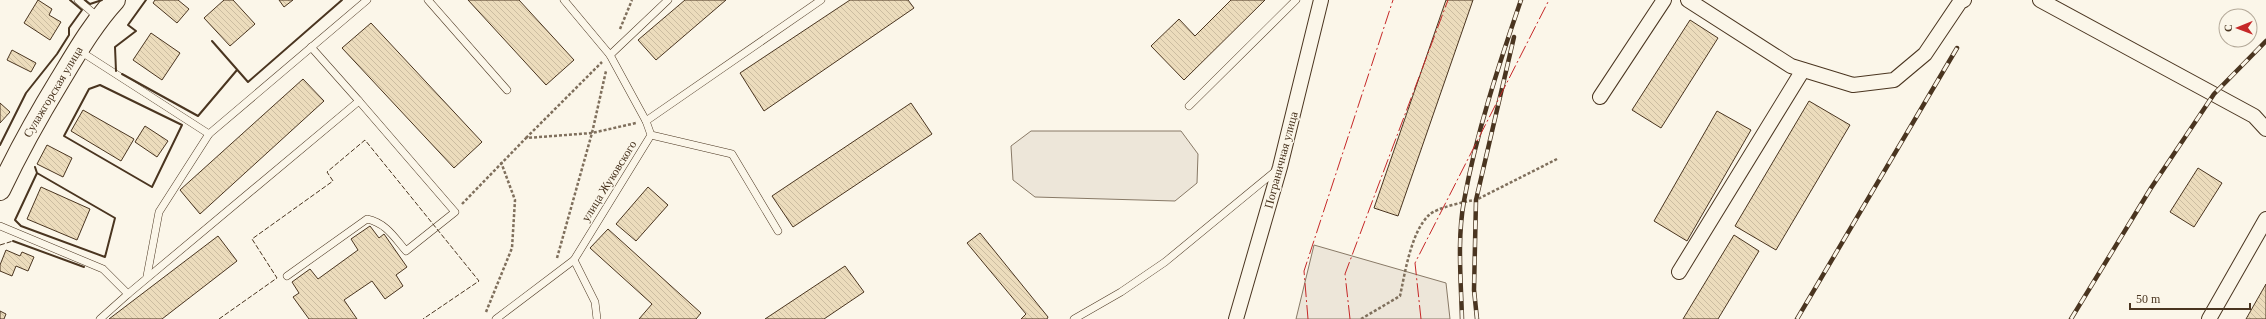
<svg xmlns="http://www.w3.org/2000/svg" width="2266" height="319" font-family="'Times New Roman',serif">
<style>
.green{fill:#ede6d9;stroke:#887966}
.building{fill:url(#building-back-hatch);stroke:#4a3520}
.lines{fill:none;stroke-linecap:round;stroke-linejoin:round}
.lane-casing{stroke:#4a3520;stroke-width:8}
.street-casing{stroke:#4a3520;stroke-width:16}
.secondary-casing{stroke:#4a3520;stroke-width:22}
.path{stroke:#7f6f5c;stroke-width:2.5;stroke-dasharray:3 2;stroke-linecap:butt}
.lane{stroke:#fbf6e9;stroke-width:7}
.street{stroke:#fbf6e9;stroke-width:14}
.secondary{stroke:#fbf6e9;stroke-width:20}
.rail-casing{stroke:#4a3520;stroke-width:4.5}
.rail{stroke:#fbf6e9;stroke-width:3;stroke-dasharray:9;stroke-linecap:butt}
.fence{stroke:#4a3520;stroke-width:1;stroke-dasharray:5 2;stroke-linecap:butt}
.wall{stroke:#4a3520;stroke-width:2}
.power{stroke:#c62828;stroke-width:1;stroke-dasharray:14 3 2 3;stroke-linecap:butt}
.labels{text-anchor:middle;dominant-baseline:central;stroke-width:3;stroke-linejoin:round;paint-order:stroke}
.street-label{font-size:12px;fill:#4a3520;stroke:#fbf6e9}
</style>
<defs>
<pattern id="building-back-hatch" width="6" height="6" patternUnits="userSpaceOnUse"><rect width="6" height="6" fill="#ecdcbc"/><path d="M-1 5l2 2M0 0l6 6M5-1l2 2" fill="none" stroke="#ccbda1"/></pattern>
</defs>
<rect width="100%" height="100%" fill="#fbf6e9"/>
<!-- green -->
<g class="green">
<polygon points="1031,131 1181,131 1198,154 1197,183 1175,201 1035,197 1013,180 1011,146"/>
<polygon points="1314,245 1446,283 1450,319 1296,319"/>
</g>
<!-- building -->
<g class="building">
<polygon points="38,0 52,9 49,15 61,22 50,40 24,23"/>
<polygon points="155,0 178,0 189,9 177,23 153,3"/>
<polygon points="224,0 233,0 255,24 230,46 204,18"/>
<polygon points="279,0 293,0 284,7"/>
<polygon points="468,0 519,0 574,60 546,85"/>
<polygon points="685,0 726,0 656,60 638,40"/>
<polygon points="850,0 908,0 914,8 764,111 740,73"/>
<polygon points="1231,0 1265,0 1184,80 1151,46 1179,19 1195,36"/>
<polygon points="1446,0 1473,0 1398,216 1374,208"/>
<polygon points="1690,20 1718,38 1661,128 1632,110"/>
<polygon points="371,23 482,142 454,168 342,48"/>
<polygon points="151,33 180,53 162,80 133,60"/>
<polygon points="12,50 36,63 31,72 7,60"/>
<polygon points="303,79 324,101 200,214 180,190"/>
<polygon points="1809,101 1850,125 1776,250 1735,226"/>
<polygon points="0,103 10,112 0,123"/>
<polygon points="911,103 932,134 793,227 772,196"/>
<polygon points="83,110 134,139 121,161 71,131"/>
<polygon points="1717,111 1751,130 1687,241 1654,221"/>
<polygon points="145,126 168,141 157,157 135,142"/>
<polygon points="47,145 72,158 63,177 37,164"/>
<polygon points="2198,168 2222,183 2194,227 2170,212"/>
<polygon points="41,187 90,209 77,240 27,219"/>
<polygon points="648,187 668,205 636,241 616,224"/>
<polygon points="370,226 379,238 384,234 407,267 396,275 403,286 385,299 372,281 344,300 357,319 309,319 293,297 299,293 292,282 310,269 318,279 358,250 351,239"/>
<polygon points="608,229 701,313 696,319 639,319 652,304 590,248"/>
<polygon points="980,233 1048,317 1047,319 1021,319 1026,314 967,243"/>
<polygon points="1734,235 1759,251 1718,319 1683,319"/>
<polygon points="218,236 237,261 162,319 109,319"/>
<polygon points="6,250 20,256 22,252 34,257 28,271 16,266 12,276 0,271 0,265"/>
<polygon points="845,266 864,292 824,319 765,319"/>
<polygon points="2266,284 2266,319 2246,319"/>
<polygon points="0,311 6,314 4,319 0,319"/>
</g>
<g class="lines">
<!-- lane casing -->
<g class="lane-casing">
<g id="lane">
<polyline points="78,0 99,18"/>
<polyline points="428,0 507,90"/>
<polyline points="564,0 610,55 646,121 651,135 574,260 595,302 597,319"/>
<polyline points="80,51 209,134"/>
<polyline points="610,55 668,0"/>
<polyline points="1189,106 1296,0"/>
<polyline points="646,121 821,0"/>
<polyline points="651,135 732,154 778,231"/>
<polyline points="0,226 103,269 128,294 359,101 311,47"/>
<polyline points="147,276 159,212 209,134 367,0"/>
<path d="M287,276l80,-57c19,4 27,18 39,32l49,-39 -96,-111"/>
<polyline points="100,319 128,294"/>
<polyline points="496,319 574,260"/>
<polyline points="1074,319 1121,292 1165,262 1278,169"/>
</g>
</g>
<!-- street casing -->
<g class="street-casing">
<g id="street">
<polyline points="1688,0 1791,66 1853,85 1894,80 1925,54 1960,2 1964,0"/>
<polyline points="2040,0 2254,116 2266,129"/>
<polyline points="1600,97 1664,0"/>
<polyline points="1679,272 1803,70"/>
<polyline points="1236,319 1280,167 1321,0"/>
<polyline points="2209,319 2266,219"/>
</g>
</g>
<!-- secondary casing -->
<g class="secondary-casing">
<path id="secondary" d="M0,190c18,-38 38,-74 60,-110 17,-28 33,-56 55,-80"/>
</g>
<!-- path -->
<g class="path">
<polyline points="620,29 632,0"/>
<polyline points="526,138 602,62"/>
<polyline points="462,204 526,138 592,133 636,123"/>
<polyline points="557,258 592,133 606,71"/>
<polyline points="486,312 512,248 515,200 501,162"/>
<path d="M1361,319l39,-23c5,-23 11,-64 29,-81 7,-7 37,-14 47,-15l81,-41"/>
</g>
<!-- lane -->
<use href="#lane" class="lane"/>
<!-- street -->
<use href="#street" class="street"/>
<!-- secondary -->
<use href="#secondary" class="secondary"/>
<!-- rail casing -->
<g class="rail-casing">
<g id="rail">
<path d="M1462,319c-1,-39 -5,-80 2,-118 12,-67 35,-137 57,-201"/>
<polyline points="1477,319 1474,290 1476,200 1514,37"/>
<polyline points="1797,319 1957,48"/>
<polyline points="2071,319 2151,188 2214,94 2266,41"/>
</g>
</g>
<!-- rail -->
<use href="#rail" class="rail"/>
<!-- fence -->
<g class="fence">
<polyline points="0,245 13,241"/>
<polyline points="219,319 277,278 252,239 333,181 327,172 365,140 479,281 423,319"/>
</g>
<!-- wall -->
<g class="wall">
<polyline points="85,0 90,4 102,0"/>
<polyline points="212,41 248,82 342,0"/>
<polyline points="116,71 115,47 136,31 128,25 146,0"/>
<polyline points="122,74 198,116 237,70"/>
<polygon points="100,85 182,125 152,187 64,136 89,89"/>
<polyline points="0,145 26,93 57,54 69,35 69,28 82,10 70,0"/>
<polyline points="35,167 37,173 15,220 21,226 105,257 115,218 37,173"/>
<polyline points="13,241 84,267"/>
</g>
<!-- power -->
<g class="power">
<polyline points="1308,319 1304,271 1393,0"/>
<polyline points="1350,319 1345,274 1448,0"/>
<polyline points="1421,319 1415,263 1549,0"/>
</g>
</g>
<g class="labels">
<!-- street labels -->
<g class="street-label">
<text transform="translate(53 92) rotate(-59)">Сулажгорская улица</text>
<text transform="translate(1281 160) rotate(-75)">Пограничная улица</text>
<text transform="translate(609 181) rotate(-58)">улица Жуковского</text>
</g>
</g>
<!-- north arrow -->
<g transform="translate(2238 28) rotate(269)"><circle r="19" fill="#fbf6e9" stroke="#b4a999"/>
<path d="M0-3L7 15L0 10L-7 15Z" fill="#c62828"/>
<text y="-6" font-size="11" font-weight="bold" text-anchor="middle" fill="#4a3520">С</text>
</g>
<!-- scale -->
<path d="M2130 303v6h120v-6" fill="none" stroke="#4a3520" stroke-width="2"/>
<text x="2136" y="303" font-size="12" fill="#4a3520" stroke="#fbf6e9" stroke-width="3" paint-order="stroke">50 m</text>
</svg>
